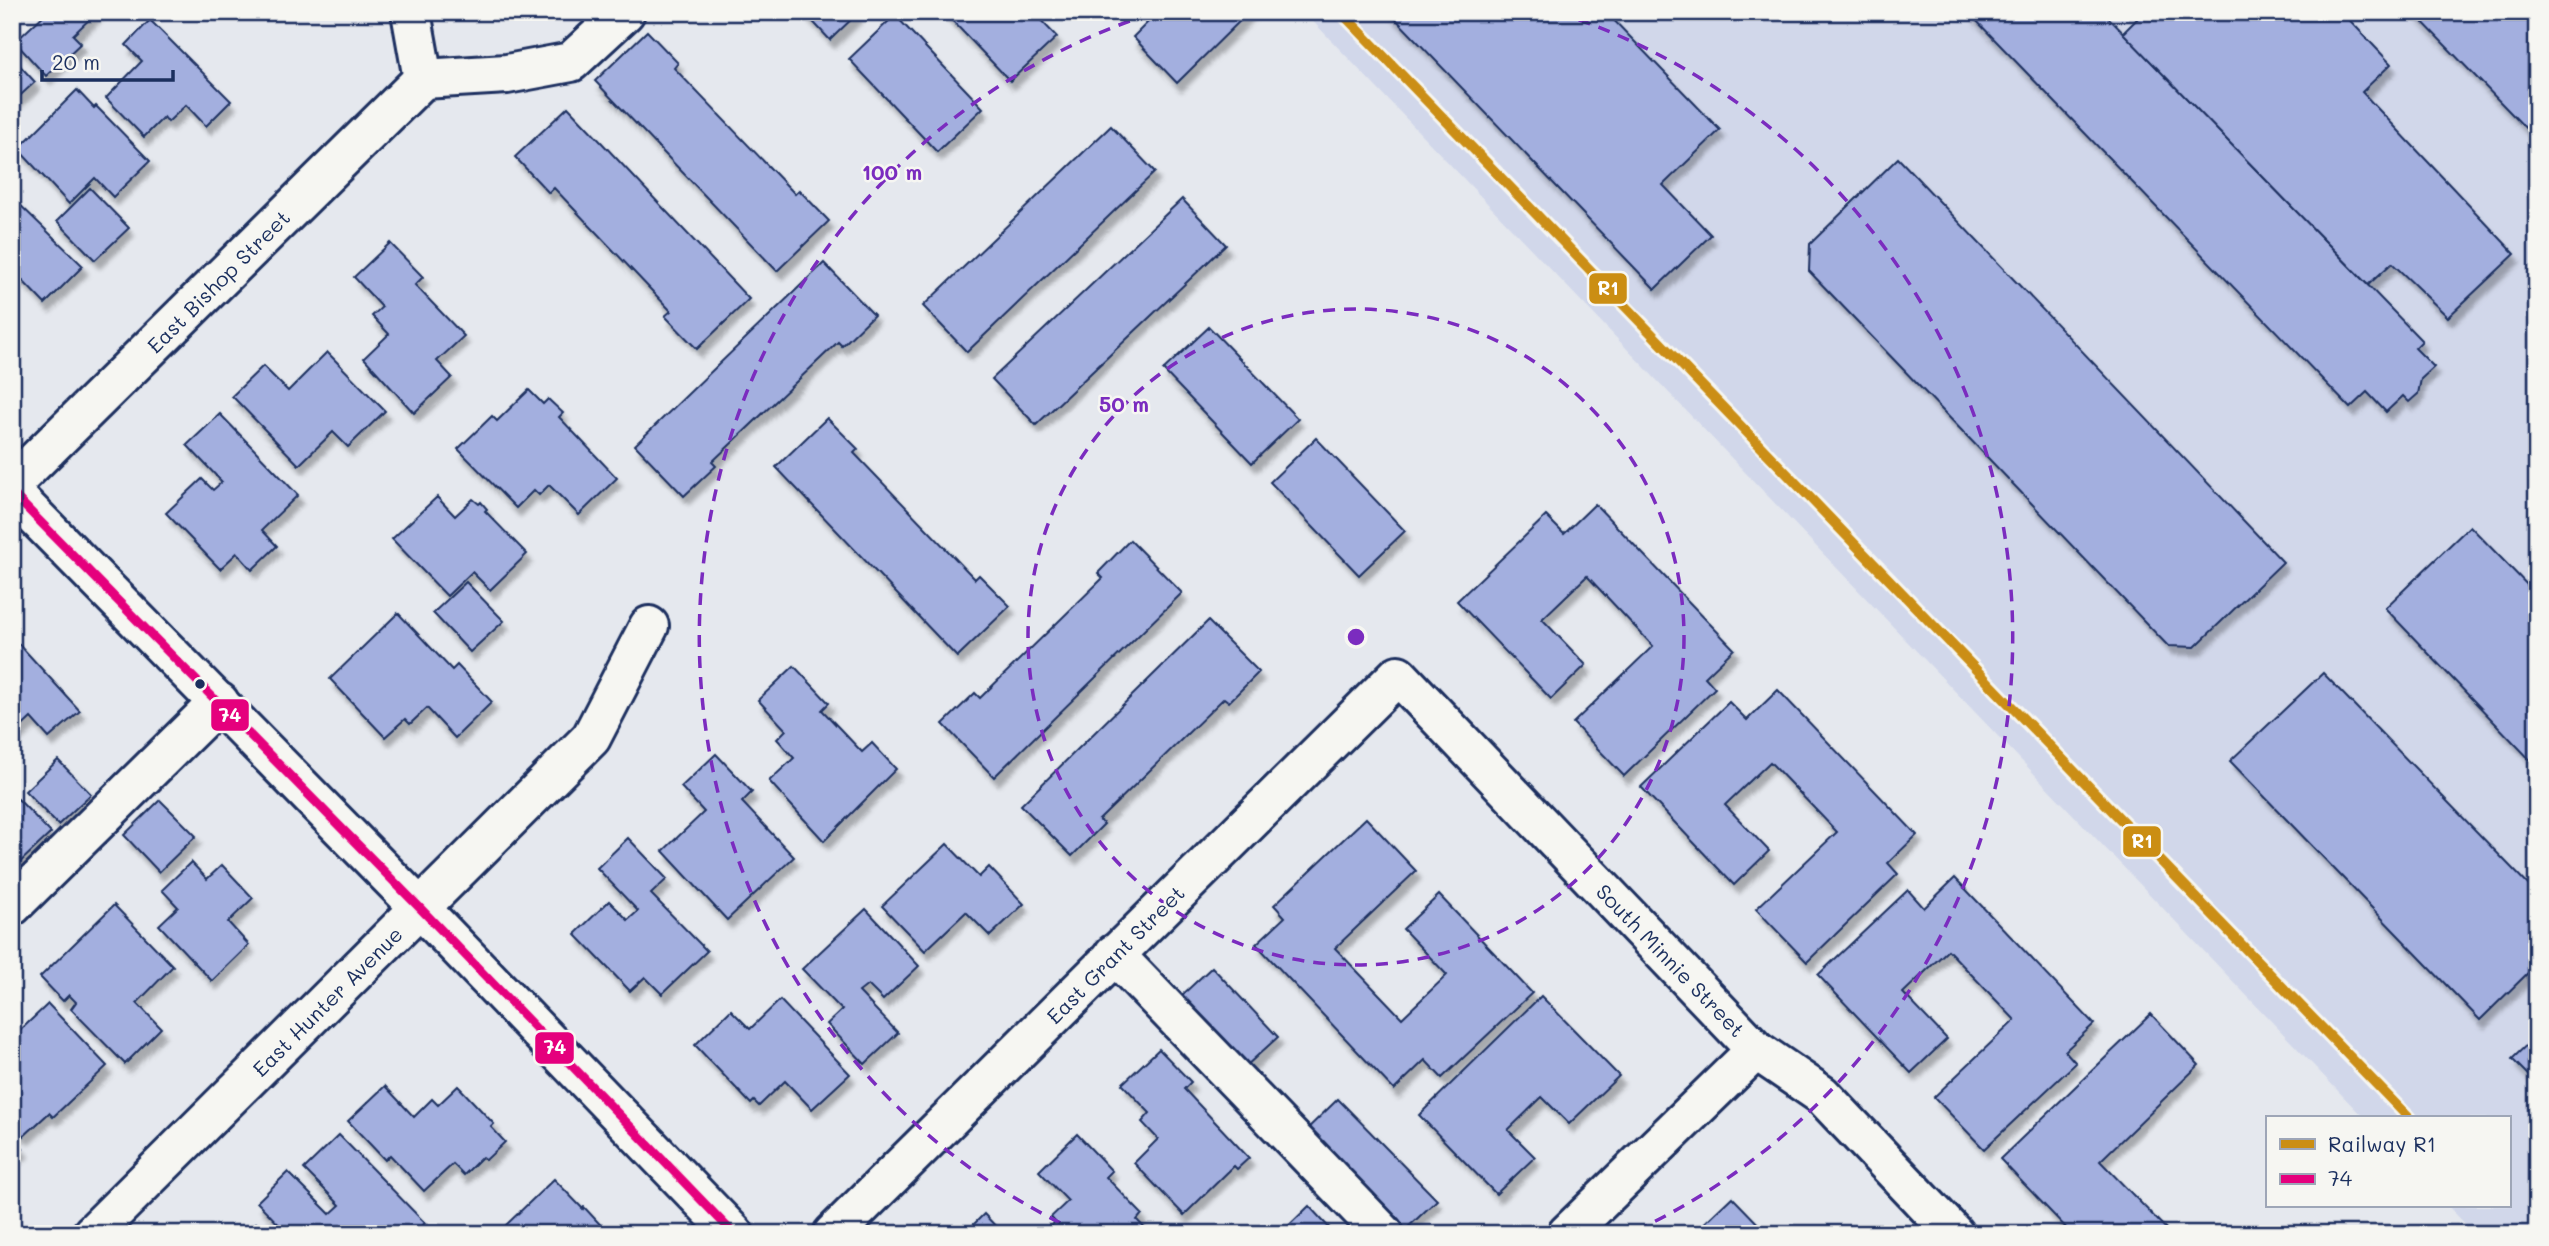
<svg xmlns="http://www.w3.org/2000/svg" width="2549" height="1246" font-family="Mali,sans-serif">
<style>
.built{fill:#d1d7ea}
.building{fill:#a3afdf;stroke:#1b2f5e;stroke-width:2;filter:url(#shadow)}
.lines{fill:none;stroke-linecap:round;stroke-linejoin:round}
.minor-casing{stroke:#1b2f5e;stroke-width:44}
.minor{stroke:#f6f6f2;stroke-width:38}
.bus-1-casing{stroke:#f6f6f2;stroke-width:14}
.bus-1{stroke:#e5007d;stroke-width:9}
.rail-1-casing{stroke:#f6f6f2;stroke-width:16}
.rail-1{stroke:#cb8e13;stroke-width:10}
.ring{fill:none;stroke:#7b2cbf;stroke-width:3.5;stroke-dasharray:12 9}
.bus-dot{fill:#1b2f5e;stroke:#f6f6f2;stroke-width:2.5}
.labels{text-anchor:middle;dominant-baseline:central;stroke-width:5;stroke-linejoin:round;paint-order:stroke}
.street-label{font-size:21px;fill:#1b2f5e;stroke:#f6f6f2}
.centre{fill:#7b2cbf;stroke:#f6f6f2;stroke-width:3.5}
.ring-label{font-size:21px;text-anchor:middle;font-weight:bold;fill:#7b2cbf;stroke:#f6f6f2;stroke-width:5;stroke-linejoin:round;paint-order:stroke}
.line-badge{stroke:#f6f6f2;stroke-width:2.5}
.badge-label{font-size:19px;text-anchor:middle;font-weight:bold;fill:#fff}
</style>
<defs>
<filter id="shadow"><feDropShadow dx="4.5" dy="8" stdDeviation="2" flood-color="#0004"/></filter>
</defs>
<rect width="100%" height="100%" fill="#e5e8ee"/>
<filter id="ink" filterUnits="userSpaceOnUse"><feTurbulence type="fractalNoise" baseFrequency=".0143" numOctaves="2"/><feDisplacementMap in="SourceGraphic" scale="14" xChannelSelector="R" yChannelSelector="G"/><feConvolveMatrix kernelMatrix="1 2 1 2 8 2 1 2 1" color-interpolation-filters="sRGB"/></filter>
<g filter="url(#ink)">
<!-- built -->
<polygon class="built" points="1304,12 2537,12 2537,1234 2475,1234 2448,1206 2509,1206 2509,1118 2364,1118"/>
<!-- building -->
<g class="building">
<polygon points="47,12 97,12 73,35 81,43 46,76 15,42"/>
<polygon points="804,12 859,12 830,40"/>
<polygon points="944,12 1033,12 1057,37 1010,81"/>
<polygon points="1158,12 1249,12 1177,83 1133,37"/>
<polygon points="1389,12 1606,12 1720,130 1663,185 1711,235 1655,289"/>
<polygon points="1972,12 2103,12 2422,341 2415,348 2434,367 2421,379 2418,394 2409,402 2403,396 2386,412 2367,392 2350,408 1970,14"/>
<polygon points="2144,12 2342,12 2391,64 2362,92 2515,254 2448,317 2392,263 2368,285 2123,33"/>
<polygon points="2413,12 2537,12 2537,140"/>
<polygon points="895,15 983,108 937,152 849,59"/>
<polygon points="150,20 231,101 206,126 186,105 168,122 164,117 144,137 106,98 142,61 126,45"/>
<polygon points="647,31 678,63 674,68 795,194 799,190 829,221 777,271 595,81"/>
<polygon points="12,57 35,82 12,103"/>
<polygon points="77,90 94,108 96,106 150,161 113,197 95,178 69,204 18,149"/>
<polygon points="568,107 749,299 697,349 665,316 671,311 554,188 549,193 515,157"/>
<polygon points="1111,126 1155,172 967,352 923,306"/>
<polygon points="1898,158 2283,562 2195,647 2168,646 1809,271 1810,244"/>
<polygon points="90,188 129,228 95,260 57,221"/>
<polygon points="12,197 83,266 45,304 18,276 12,282"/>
<polygon points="1182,199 1226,245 1036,425 992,379"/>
<polygon points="390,243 423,277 415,285 464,336 437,361 452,377 414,413 364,358 389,334 372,316 382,307 354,277"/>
<polygon points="824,263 874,315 842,346 838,342 712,462 716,466 684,496 635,445"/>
<polygon points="1209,327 1298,419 1252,463 1163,370"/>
<polygon points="327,352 385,411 348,447 333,432 299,465 232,396 263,366 288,391"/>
<polygon points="529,390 543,404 548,399 563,413 559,417 617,478 579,515 549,485 539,495 534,490 516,508 458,449 492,416 497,421"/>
<polygon points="220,414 298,495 262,530 277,546 252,570 237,553 220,569 166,513 202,479 213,490 222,482 187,445"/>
<polygon points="827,418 858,449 854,453 975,579 979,575 1010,606 957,657 776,467"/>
<polygon points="1316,438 1405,531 1359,575 1270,482"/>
<polygon points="437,497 455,516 473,499 479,504 481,502 487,509 485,511 527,554 490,590 472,572 447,596 392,539"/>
<polygon points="1595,504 1734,649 1705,677 1715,688 1624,776 1573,723 1653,646 1587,576 1542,619 1586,665 1551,699 1457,601 1546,516 1564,534"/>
<polygon points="2470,526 2537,595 2537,767 2385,608"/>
<polygon points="1130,540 1182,593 994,777 943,724 975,693 980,698 1103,578 1098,573"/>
<polygon points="466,582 504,621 470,652 433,613"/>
<polygon points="398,613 452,670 457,665 492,702 455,738 427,708 410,724 405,719 385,737 330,679"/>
<polygon points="1208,621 1259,672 1229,702 1224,698 1099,820 1104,824 1072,856 1021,805"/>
<polygon points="19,644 80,711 49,738 31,718 12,736 12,650"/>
<polygon points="794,666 829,703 822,710 862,752 872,743 896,769 824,841 769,781 794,758 777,739 786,730 758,700"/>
<polygon points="2323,673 2537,894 2537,964 2480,1020 2230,761"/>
<polygon points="1778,690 1917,835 1888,863 1898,874 1807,962 1756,909 1837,832 1770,762 1725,805 1769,851 1734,885 1641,787 1729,702 1747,720"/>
<polygon points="716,754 752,792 742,802 794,857 727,920 663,851 704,812 681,787"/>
<polygon points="58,760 91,794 58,825 25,791"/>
<polygon points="18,799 51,833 17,865 12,860 12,804"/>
<polygon points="160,800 196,836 159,872 124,835"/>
<polygon points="1366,818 1416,871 1335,948 1402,1018 1447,975 1403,929 1439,895 1532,993 1442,1078 1425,1060 1394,1090 1256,944 1285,917 1274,905"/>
<polygon points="628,838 667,879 651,894 707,951 662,994 645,977 630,991 575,934 609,901 628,920 638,911 597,868"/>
<polygon points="947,844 979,877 989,867 1024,904 990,936 966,912 925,951 882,906"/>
<polygon points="191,862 207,879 222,865 253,898 228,922 249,945 212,981 159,925 178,907 162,890"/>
<polygon points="1955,878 2094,1024 2065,1051 2076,1063 1984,1149 1934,1097 2015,1020 1948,950 1903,993 1947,1039 1911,1073 1818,975 1908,890 1924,908"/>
<polygon points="114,905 173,966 137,1003 161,1028 125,1064 71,1009 76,1002 69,995 63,1001 40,977"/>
<polygon points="866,909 919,966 883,1000 868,985 859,992 898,1033 865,1064 827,1024 842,1010 802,969"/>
<polygon points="1212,967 1278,1037 1246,1066 1180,997"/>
<polygon points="1541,996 1619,1076 1569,1124 1542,1097 1508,1130 1535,1157 1496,1194 1419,1115"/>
<polygon points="780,1000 850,1074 812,1109 785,1081 759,1106 754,1101 751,1104 695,1045 731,1010 750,1029"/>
<polygon points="48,1004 107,1066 53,1117 49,1113 24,1136 12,1124 12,1038"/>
<polygon points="2151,1014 2199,1065 2100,1161 2170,1233 2174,1230 2178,1234 2072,1234 2000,1159"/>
<polygon points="2537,1035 2537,1084 2512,1059"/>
<polygon points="1159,1049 1191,1082 1184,1089 1249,1158 1237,1169 1234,1166 1184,1215 1134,1163 1158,1139 1142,1122 1150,1113 1122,1084"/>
<polygon points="385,1086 414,1117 432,1099 438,1105 458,1086 494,1124 491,1127 505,1142 486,1160 482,1157 464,1175 453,1164 424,1191 390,1155 385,1160 348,1121"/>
<polygon points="1338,1099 1437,1200 1404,1231 1305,1131"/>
<polygon points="1077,1134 1112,1171 1106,1177 1142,1214 1137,1220 1150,1234 1043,1234 1055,1222 1051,1217 1068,1201 1039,1171"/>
<polygon points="339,1135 425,1223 414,1234 318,1234 313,1229 308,1234 288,1234 257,1202 288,1172 330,1214 340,1205 304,1169"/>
<polygon points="12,1137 23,1149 12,1159"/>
<polygon points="554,1179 583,1209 584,1207 609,1234 514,1234 506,1225"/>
<polygon points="1732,1197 1768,1234 1694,1234 1694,1233"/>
<polygon points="1309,1206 1335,1234 1280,1234"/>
<polygon points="984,1214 1003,1234 964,1234"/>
<polygon points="256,1223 266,1234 245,1234"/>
</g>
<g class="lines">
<!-- minor casing -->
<g class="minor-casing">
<g id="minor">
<polyline points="411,12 423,79"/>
<polyline points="423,79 507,74 571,62 625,12"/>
<polyline points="12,484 423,79"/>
<polyline points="12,493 420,908 734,1234"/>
<polyline points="12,906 219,702"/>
<polyline points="1114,954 1384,1234"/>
<polyline points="92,1234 591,738 649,626"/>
<polyline points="833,1234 1398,675 1756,1050 1822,1095 1954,1234"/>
<polyline points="1567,1234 1756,1050"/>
</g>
</g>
<!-- minor -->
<use href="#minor" class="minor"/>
<!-- bus-1 casing -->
<g class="bus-1-casing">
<polyline id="bus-1" points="12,493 420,908 734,1234"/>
</g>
<!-- bus-1 -->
<use href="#bus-1" class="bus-1"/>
<!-- rail-1 casing -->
<g class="rail-1-casing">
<polyline id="rail-1" points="1341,12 2409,1118"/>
</g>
<!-- rail-1 -->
<use href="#rail-1" class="rail-1"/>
</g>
</g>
<!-- distance rings -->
<g class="ring">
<circle cx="1356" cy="637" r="328"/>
<path d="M1079 1232A656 656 0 0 1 1153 13M1559 13A656 656 0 0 1 1633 1232"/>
</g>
<!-- markers -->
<circle class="bus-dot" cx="200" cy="684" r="6"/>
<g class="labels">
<!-- street labels -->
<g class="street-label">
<text transform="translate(218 281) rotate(-45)">East Bishop Street</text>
<text transform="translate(1115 954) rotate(-45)">East Grant Street</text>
<text transform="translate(1671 960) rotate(46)">South Minnie Street</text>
<text transform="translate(327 1001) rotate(-45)">East Hunter Avenue</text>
</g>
</g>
<circle cx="1356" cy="637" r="10" class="centre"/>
<g class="ring-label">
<text x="892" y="180">100 m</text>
<text x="1124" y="412">50 m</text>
</g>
<g class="line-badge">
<rect x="1588" y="272" width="40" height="33" rx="7" fill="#cb8e13"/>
<rect x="210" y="698" width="40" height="34" rx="7" fill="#e5007d"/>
<rect x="2122" y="825" width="40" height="33" rx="7" fill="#cb8e13"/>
<rect x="534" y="1031" width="41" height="34" rx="7" fill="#e5007d"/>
</g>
<g class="badge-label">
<text x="1608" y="295">R1</text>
<text x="230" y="722">74</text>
<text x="2142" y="848">R1</text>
<text x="555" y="1054">74</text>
</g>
<!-- margin -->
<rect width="2549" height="1246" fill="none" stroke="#f6f6f2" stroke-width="42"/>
<rect x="21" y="21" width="2507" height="1204" fill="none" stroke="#1b2f5e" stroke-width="2.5" filter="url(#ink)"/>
<!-- legend -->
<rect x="2266" y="1116" width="245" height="91" fill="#f6f6f2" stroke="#9ea6b7" stroke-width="2"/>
<rect x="2280" y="1139" width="35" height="10" fill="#cb8e13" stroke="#9ea6b7" stroke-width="2"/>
<text x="2328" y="1152" font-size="21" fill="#1b2f5e">Railway R1</text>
<rect x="2280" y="1174" width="35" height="10" fill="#e5007d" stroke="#9ea6b7" stroke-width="2"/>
<text x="2328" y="1186" font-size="21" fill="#1b2f5e">74</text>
<!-- scale -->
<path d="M42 70v10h131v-10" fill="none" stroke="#1b2f5e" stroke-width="3.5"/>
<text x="52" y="70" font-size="21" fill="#1b2f5e" stroke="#f6f6f2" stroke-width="5" paint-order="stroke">20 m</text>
</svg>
